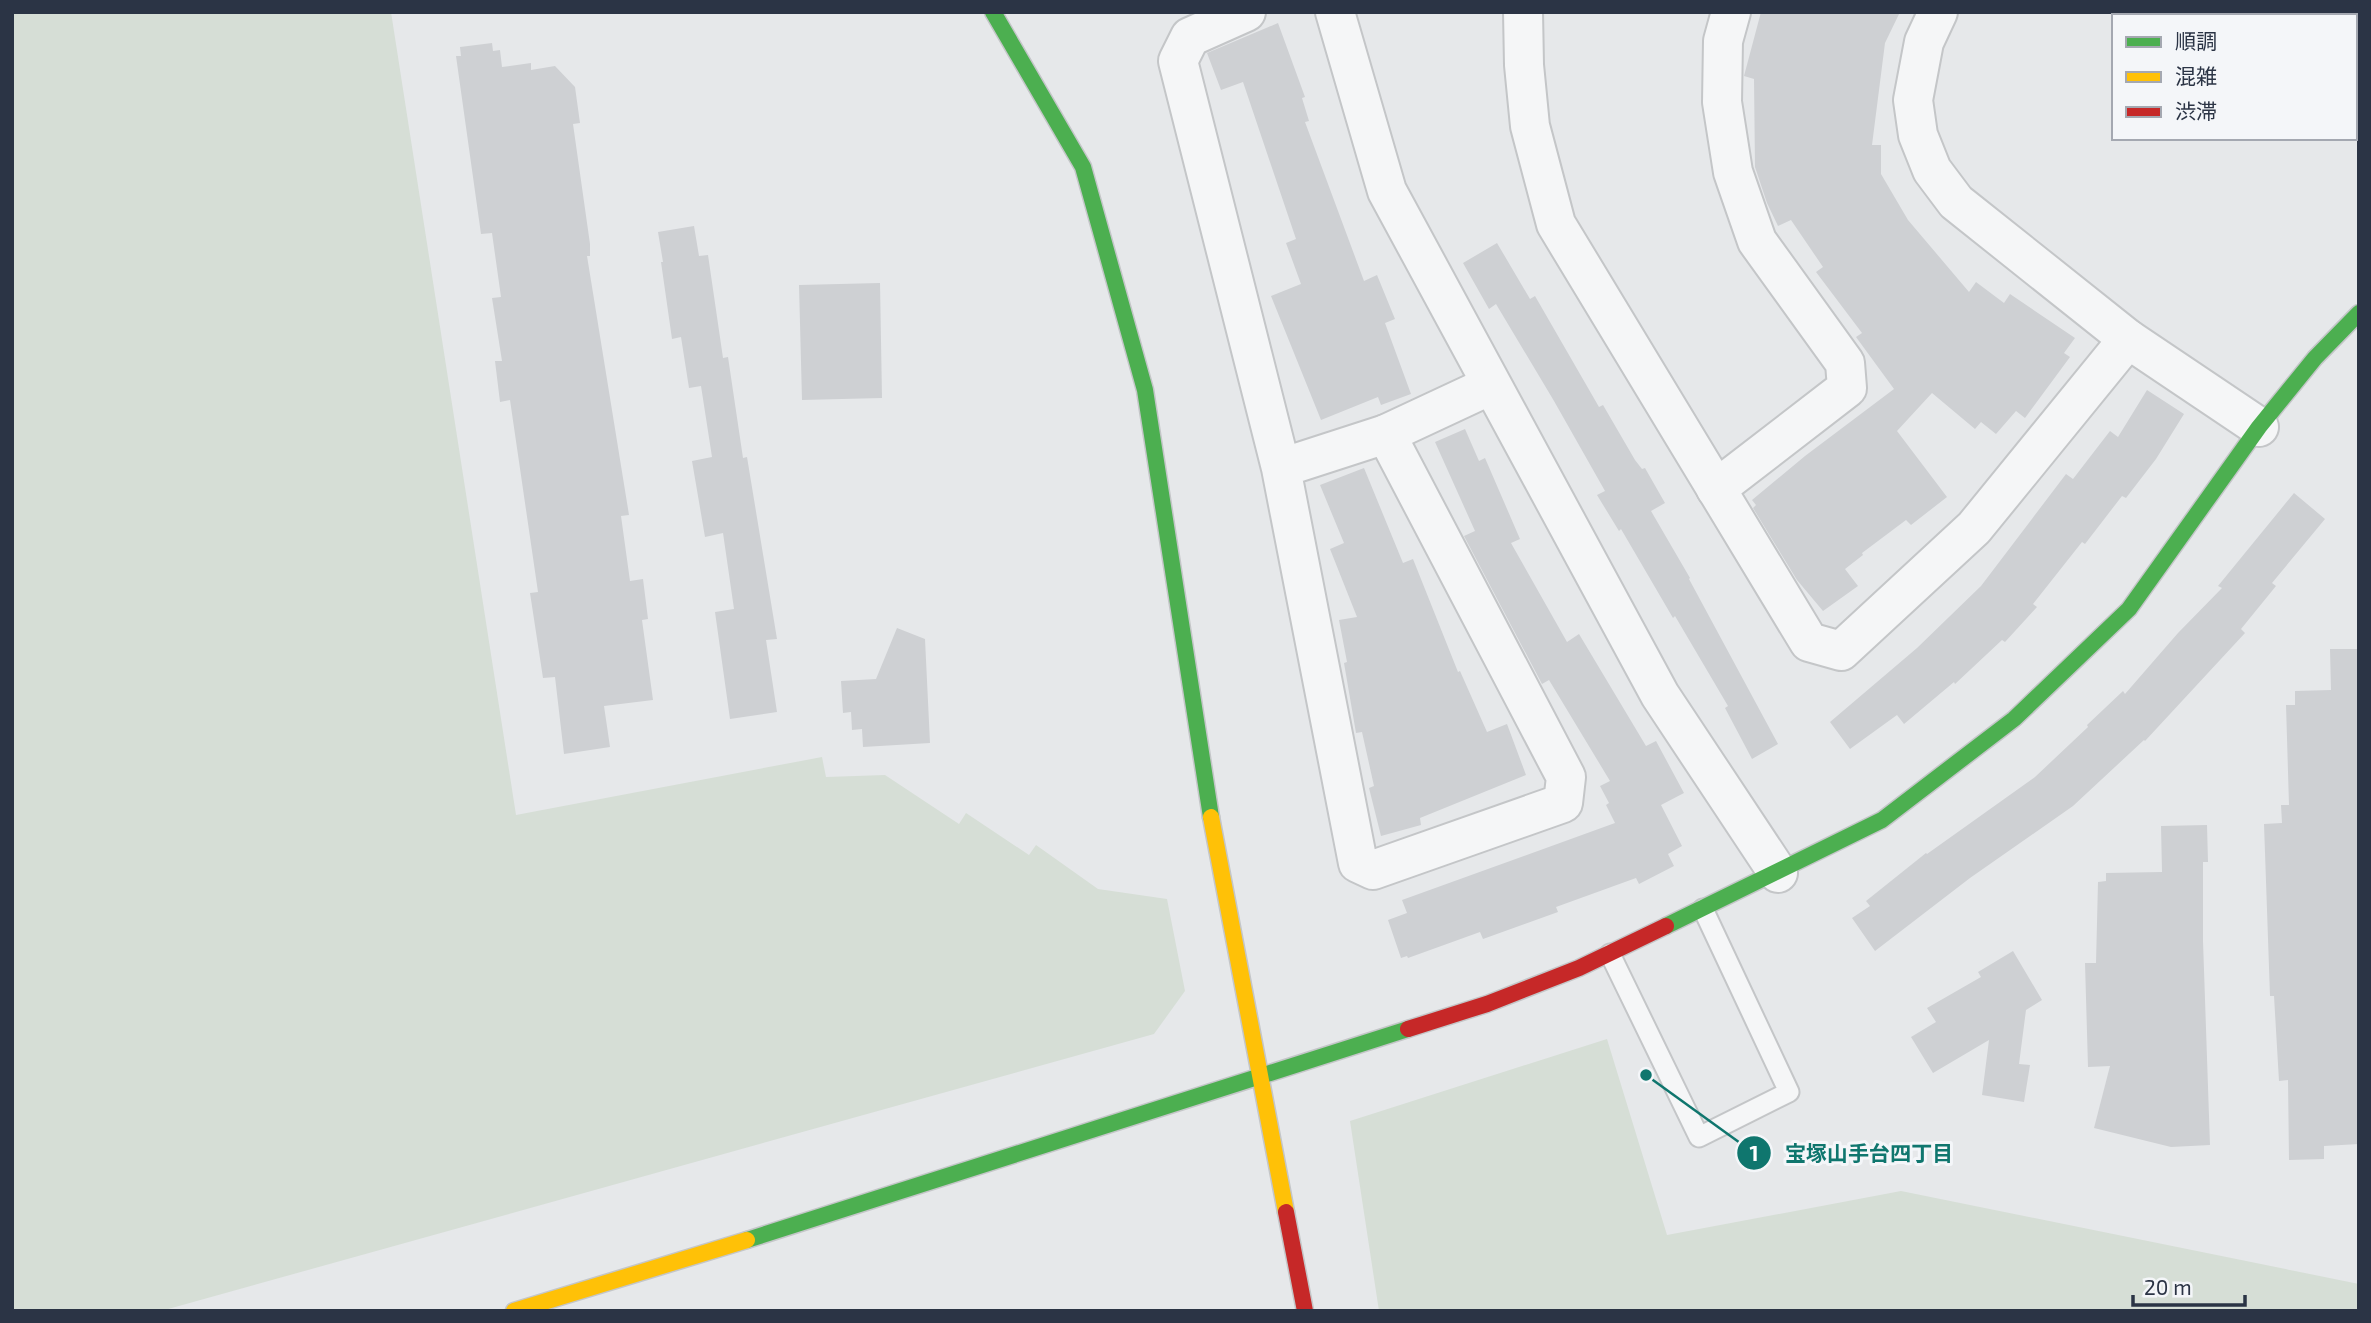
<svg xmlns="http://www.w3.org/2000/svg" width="2371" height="1323" font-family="'Exo 2','Noto Sans JP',sans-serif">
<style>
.green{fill:#d6ded6}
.building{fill:#ced0d3}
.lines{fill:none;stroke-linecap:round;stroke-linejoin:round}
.lane-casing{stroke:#c4c6c8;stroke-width:23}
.street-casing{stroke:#c4c6c8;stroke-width:42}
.fast-casing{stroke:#c4c6c8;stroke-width:19}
.slow-casing{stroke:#c4c6c8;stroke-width:19}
.jam-casing{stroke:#c4c6c8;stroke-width:19}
.lane{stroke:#f5f6f7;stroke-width:19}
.street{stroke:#f5f6f7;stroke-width:38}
.fast{stroke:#4caf50;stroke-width:16}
.slow{stroke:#ffc107;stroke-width:16}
.jam{stroke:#c62828;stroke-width:16}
.leader{fill:none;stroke:#0f766e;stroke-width:2.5}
.callout-dot{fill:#0f766e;stroke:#f4f6f9;stroke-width:2.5}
.mark-label{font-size:21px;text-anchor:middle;font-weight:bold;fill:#fff}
.callout-label{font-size:21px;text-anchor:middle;font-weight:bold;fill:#0f766e;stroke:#f4f6f9;stroke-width:6;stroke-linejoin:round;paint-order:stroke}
</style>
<rect width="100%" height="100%" fill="#e6e8ea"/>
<!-- green -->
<g class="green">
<polygon points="12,12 391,12 516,815 822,757 826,777 885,775 959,824 966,813 1029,855 1036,845 1098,889 1167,899 1185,991 1154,1034 161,1311 12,1311"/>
<polygon points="1607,1039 1667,1235 1901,1191 2359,1284 2359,1311 1379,1311 1350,1121"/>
</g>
<!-- building -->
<g class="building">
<polygon points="1761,12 1900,12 1885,43 1872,145 1881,145 1881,174 1908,220 1969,292 1976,282 2004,303 2010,294 2075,338 2064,353 2070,357 2025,418 2016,411 1996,434 1981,422 1975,429 1932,393 1897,431 1947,497 1911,525 1906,520 1862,553 1863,555 1845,569 1858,586 1823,611 1797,580 1753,508 1756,505 1752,500 1805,456 1894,389 1856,337 1862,333 1816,272 1823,267 1791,220 1778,226 1767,203 1755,167 1754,79 1744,76"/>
<polygon points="1278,23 1305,97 1302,98 1309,121 1305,122 1364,281 1377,275 1395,319 1385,323 1411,394 1381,405 1378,397 1321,420 1271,296 1301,284 1286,243 1296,239 1243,82 1221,90 1207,53"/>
<polygon points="492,43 493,51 500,50 502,67 531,63 531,70 555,66 575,87 580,123 573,124 590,244 590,256 587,256 629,515 621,516 630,581 643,579 648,619 642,620 653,700 604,706 610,747 564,754 555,677 543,678 530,593 538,592 510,400 500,402 495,361 502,361 492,298 501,297 492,233 481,234 456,56 461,56 460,47"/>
<polygon points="694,226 699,256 708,255 723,358 728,357 743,458 747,457 777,639 766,640 777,712 730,719 715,612 734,609 723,533 705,537 692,461 712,457 701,386 689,388 681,337 672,339 661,262 663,262 658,232"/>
<polygon points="1497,243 1530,299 1535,296 1599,407 1603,405 1635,460 1642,469 1645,468 1665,503 1651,511 1690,578 1689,579 1778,744 1752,759 1725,708 1728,706 1675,616 1673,618 1621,529 1619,531 1597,495 1605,491 1554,401 1496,304 1489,309 1463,263"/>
<polygon points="880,283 882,398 802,400 799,285"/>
<polygon points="2147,390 2184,414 2156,459 2126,498 2122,496 2085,544 2082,542 2033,604 2037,607 2005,642 2002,640 1955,684 1954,682 1904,724 1897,715 1850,749 1830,722 1917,648 1981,586 2066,474 2073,479 2110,431 2118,437"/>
<polygon points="1465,429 1479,461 1485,458 1520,539 1511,543 1567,642 1579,634 1646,746 1656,741 1684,793 1661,805 1682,846 1668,854 1674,866 1639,884 1636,878 1556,907 1558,912 1483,939 1480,932 1408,958 1407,956 1401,958 1388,920 1407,913 1402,900 1615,823 1606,805 1609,803 1600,786 1610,781 1549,680 1542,684 1464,536 1475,531 1435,442"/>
<polygon points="1364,468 1403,563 1413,559 1458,672 1460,671 1487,732 1507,724 1526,775 1420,818 1421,825 1381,836 1369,788 1374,786 1362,732 1356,733 1344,663 1347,662 1339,620 1357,617 1330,549 1344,543 1320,485"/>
<polygon points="2294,493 2325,519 2272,583 2276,586 2241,629 2245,633 2145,741 2144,740 2073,806 1970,878 1875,951 1852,918 1870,906 1866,901 1926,853 1927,854 2035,777 2088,727 2087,725 2123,691 2125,694 2178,633 2222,588 2218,586"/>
<polygon points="897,628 925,639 930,743 863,747 862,729 852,730 851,712 843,713 841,681 876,679"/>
<polygon points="2330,649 2359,649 2359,1144 2324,1146 2324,1159 2289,1160 2288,1080 2279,1081 2274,996 2270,996 2264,824 2282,823 2281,805 2289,805 2286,705 2295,705 2295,691 2331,690"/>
<polygon points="2207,825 2208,862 2203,862 2203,941 2210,1145 2171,1147 2094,1128 2110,1066 2088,1067 2085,963 2096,963 2098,882 2106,881 2106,873 2162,872 2161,826"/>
<polygon points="2013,951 2042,1000 2026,1010 2019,1064 2030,1065 2024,1102 1982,1095 1989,1040 1933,1073 1911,1037 1936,1022 1927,1008 1981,977 1978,972"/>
</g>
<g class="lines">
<!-- lane casing -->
<g class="lane-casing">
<polyline id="lane" points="1610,954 1699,1137 1789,1092 1703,909"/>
</g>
<!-- street casing -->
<g class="street-casing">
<g id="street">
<polyline points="1246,12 1190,37 1178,61 1281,468 1358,863 1373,870 1563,803 1566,777 1386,434 1281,468"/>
<polyline points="1335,12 1387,191 1660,695 1778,873"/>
<polyline points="1523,12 1524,65 1530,126 1556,224 1809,642 1841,651 1974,528 2128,339"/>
<polyline points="1938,12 1924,42 1913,100 1918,135 1932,170 1956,202 2128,339 2259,427"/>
<polyline points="1386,434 1491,385"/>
<polyline points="1716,489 1847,388 1845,363 1757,241 1733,172 1722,102 1723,41 1731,12"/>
</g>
</g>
<!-- fast casing -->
<g class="fast-casing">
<g id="fast">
<polyline points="993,12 1083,167 1145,390 1211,817"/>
<polyline points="1666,926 1882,820 2014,719 2129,609 2259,427 2315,358 2359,313"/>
<polyline points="747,1240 1408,1029"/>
</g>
</g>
<!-- slow casing -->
<g class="slow-casing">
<g id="slow">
<polyline points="1211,817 1286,1212"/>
<polyline points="514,1311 747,1240"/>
</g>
</g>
<!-- jam casing -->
<g class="jam-casing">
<g id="jam">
<polyline points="1408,1029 1487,1004 1579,968 1666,926"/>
<polyline points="1286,1212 1305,1311"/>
</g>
</g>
<!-- lane -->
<use href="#lane" class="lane"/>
<!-- street -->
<use href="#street" class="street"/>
<!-- fast -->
<use href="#fast" class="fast"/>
<!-- slow -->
<use href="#slow" class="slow"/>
<!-- jam -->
<use href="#jam" class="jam"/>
</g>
<!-- callouts -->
<path class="leader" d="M1646 1075L1754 1153"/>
<g class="callout-dot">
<circle cx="1646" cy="1075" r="7"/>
<circle cx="1754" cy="1153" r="18"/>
</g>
<g class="mark-label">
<text x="1754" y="1161">1</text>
</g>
<g class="callout-label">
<text x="1869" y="1161">宝塚山手台四丁目</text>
</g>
<!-- border -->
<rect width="2371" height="1323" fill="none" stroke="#2b3445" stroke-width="28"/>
<!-- legend -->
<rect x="2112" y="14" width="245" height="126" fill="#f4f6f9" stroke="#a4a8b1" stroke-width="2"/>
<rect x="2126" y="37" width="35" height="10" fill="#4caf50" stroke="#a4a8b1" stroke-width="2"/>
<text x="2175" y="49" font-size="21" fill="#2b3445">順調</text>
<rect x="2126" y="72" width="35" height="10" fill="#ffc107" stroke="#a4a8b1" stroke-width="2"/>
<text x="2175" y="84" font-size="21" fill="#2b3445">混雑</text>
<rect x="2126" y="107" width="35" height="10" fill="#c62828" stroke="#a4a8b1" stroke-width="2"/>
<text x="2175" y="119" font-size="21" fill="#2b3445">渋滞</text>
<!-- scale -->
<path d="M2133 1295v10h112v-10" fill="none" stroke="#2b3445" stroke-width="3.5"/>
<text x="2144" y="1295" font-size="21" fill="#2b3445" stroke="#f4f6f9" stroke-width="5" paint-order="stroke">20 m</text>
</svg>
